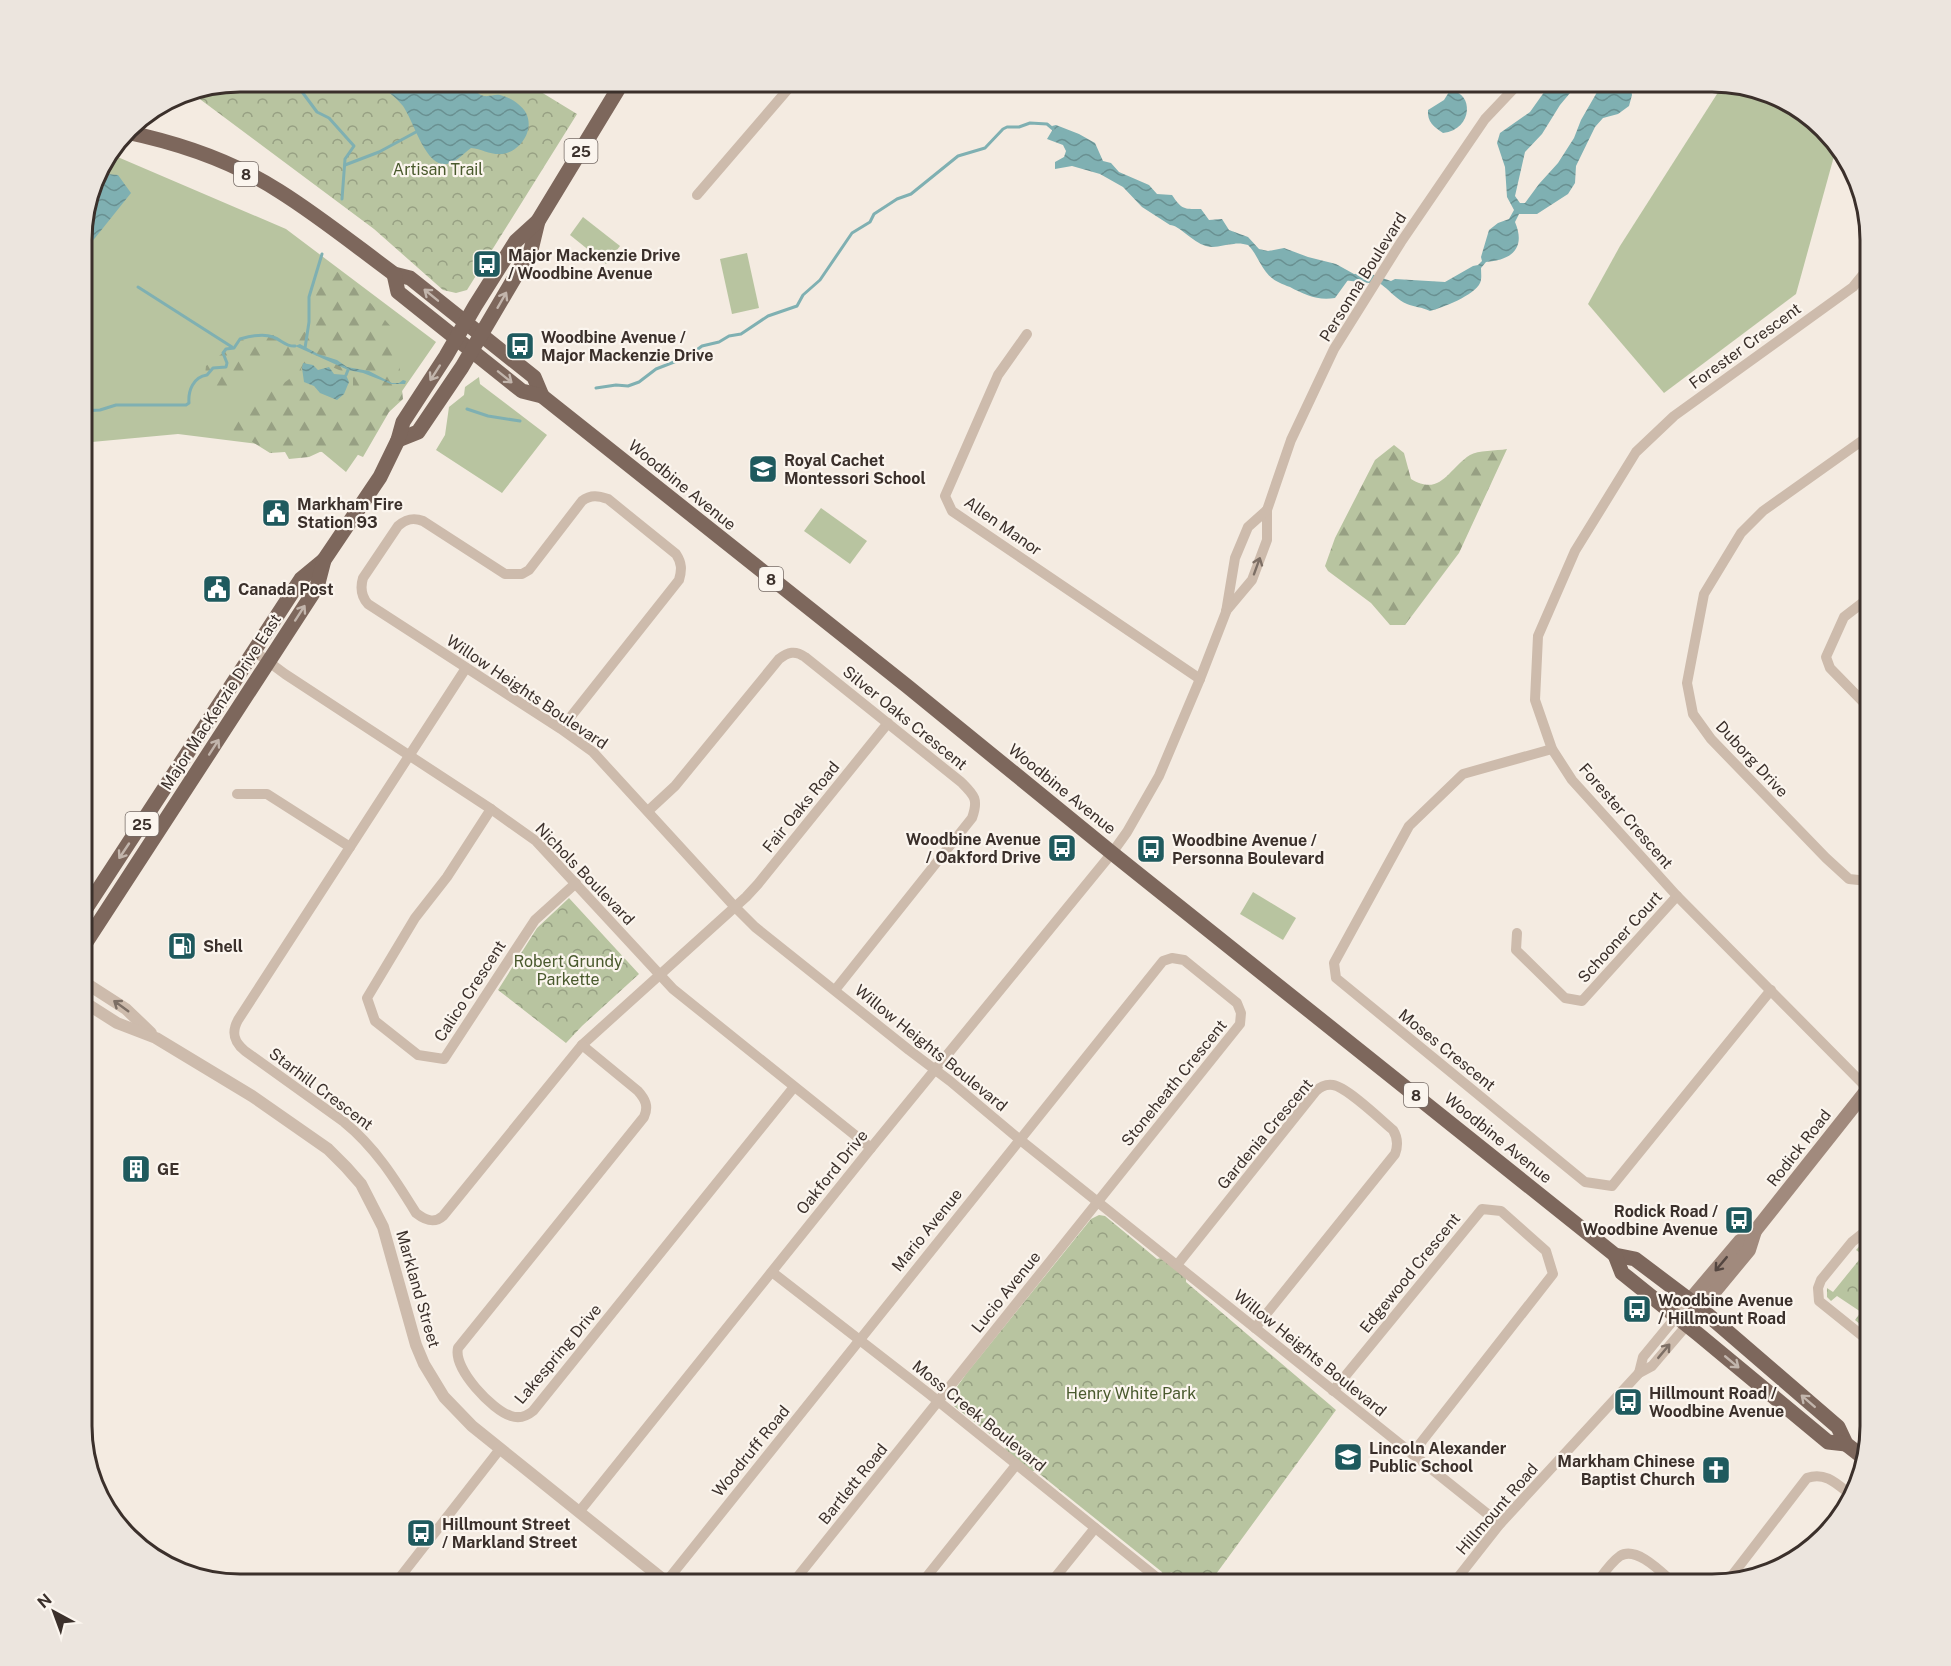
<svg xmlns="http://www.w3.org/2000/svg" width="1951" height="1666" font-family="'Public Sans',sans-serif">
<style>
.grass{fill:#b8c4a0}
.forest{fill:url(#forest-firs);fill-rule:evenodd}
.park{fill:url(#park-crowns)}
.water{fill:url(#water-waves)}
.lines{fill:none;stroke-linecap:round;stroke-linejoin:round}
.stream{stroke:#7fb0b2;stroke-width:3}
.minor{stroke:#cdbbac;stroke-width:10}
.tertiary{stroke:#cdbbac;stroke-width:12}
.secondary{stroke:#a18a7d;stroke-width:14}
.primary{stroke:#7d675c;stroke-width:15}
.oneway{stroke:#c2b5ac}
.oneway2{stroke:#7d6f65}
.oneway3{stroke:#544640}
.labels{text-anchor:middle;dominant-baseline:central;stroke-width:4.5;stroke-linejoin:round;paint-order:stroke}
.shield{fill:#fbf5ee;stroke:#756b66;stroke-width:1.5}
.shield-label{font-size:15px;font-weight:bold;fill:#3b302b}
.park-label{font-size:16px;fill:#4a5a2e;stroke:#fbf5ee}
.poi-label{font-size:16px;font-weight:bold;fill:#3b302b;stroke:#fbf5ee;text-anchor:start}
.street-label{font-size:16px;fill:#3b302b;stroke:#fbf5ee}
.rim{fill:none;stroke:#3b302b;stroke-width:3}
</style>
<defs>
<pattern id="forest-firs" width="22" height="20" patternUnits="userSpaceOnUse" patternTransform="scale(1.5)"><rect width="22" height="20" fill="#b8c4a0"/><path d="M5 1l3.5 6h-7zM16 11l3.5 6h-7z" fill="#97a083"/></pattern>
<pattern id="park-crowns" width="20" height="18" patternUnits="userSpaceOnUse" patternTransform="scale(1.5)"><rect width="20" height="18" fill="#b8c4a0"/><path d="M2 6a3 3 0 1 1 6 0M12 15a3 3 0 1 1 6 0" fill="none" stroke="#97a083"/></pattern>
<pattern id="water-waves" width="16" height="10" patternUnits="userSpaceOnUse" patternTransform="scale(1.5)"><rect width="16" height="10" fill="#7fb0b2"/><path d="M0 5q4-4 8 0t8 0" fill="none" stroke="#699091"/></pattern>
</defs>
<rect width="100%" height="100%" fill="#f4ebe1"/>
<!-- grass -->
<g class="grass">
<polygon points="1724,83 1772,93 1816,121 1836,149 1796,294 1664,393 1588,304 1620,246"/>
<polygon points="109,155 113,155 286,229 436,342 346,472 322,452 178,434 81,443 81,229 97,170"/>
<polygon points="583,217 620,246 606,264 570,235"/>
<polygon points="747,253 759,308 732,314 720,259"/>
<polygon points="479,377 480,384 547,435 502,493 436,450 445,435 449,407 464,395 465,387"/>
<polygon points="821,508 867,541 850,564 804,531"/>
<polygon points="1253,892 1296,918 1283,940 1240,914"/>
</g>
<!-- forest -->
<g class="forest">
<path d="M332,267l34,31 26,30 6,25 5,46 -14,13 -26,45 -28,-12 -26,12 -20,2 -4,-7 -15,1 -50,-31 36,-25 21,-9 15,-11 -7,-11 -13,-7 -39,30 -29,-5 2,-18 36,-28 63,-6 16,-54zM316,360l37,16v13l-9,13c-3,0 -7,0 -10,0 -12,-3 -30,-22 -33,-33l4,-5z"/>
<path d="M1394,445l10,8 7,26c30,18 37,-10 59,-24 8,-5 26,-4 37,-6l-48,104 -54,72h-15l-19,-22 -43,-32 -3,-5 10,-28 40,-78z"/>
</g>
<!-- park -->
<g class="park">
<polygon points="240,81 523,81 577,114 467,290 456,293 443,290 374,229 189,91"/>
<polygon points="569,898 639,974 582,1026 566,1043 498,990 537,928"/>
<path d="M1099,1215l6,1 52,43 4,-1 25,18v6l150,128 -128,175h-21l-16,-13 -6,8 -2,-2 -1,-6 -126,-101h-6l-24,-19 -1,-6 -51,-40c-5,-13 5,-21 12,-32l125,-155z"/>
<polygon points="1870,1240 1870,1318 1862,1326 1855,1320 1861,1312 1837,1296 1831,1301 1827,1297 1827,1288 1833,1292 1863,1255 1856,1250 1863,1242"/>
</g>
<!-- water -->
<g class="water">
<path d="M374,81h96c3,5 6,12 11,14 7,3 12,-1 19,0 9,2 21,9 26,18 9,17 -6,39 -24,41 -12,1 -20,-5 -31,-6 -8,6 -18,18 -29,16 -18,-3 -29,-44 -39,-58 -8,-10 -19,-17 -29,-25z"/>
<path d="M1552,81h28l-20,24 -18,29 -17,18 -10,44 5,7h5l14,-19 19,-21 16,-25 7,-18 19,-33 -1,-6h26l6,8 1,6 -3,11 -11,8 -15,4 -8,9 -19,39 -1,17 -7,11 -31,20h-18l-4,8c11,26 -3,38 -29,40l-5,6c0,5 1,11 -1,15 -5,12 -38,25 -50,28 -8,-4 -16,-4 -23,-7 -18,-8 -23,-26 -45,-25 -5,1 -8,-1 -14,1l-13,18c-17,3 -30,-3 -45,-11 -10,-4 -17,-6 -24,-15 -7,-9 -10,-19 -18,-27 -4,-1 -10,-2 -14,-1 -10,0 -18,5 -28,2 -14,-4 -27,-21 -36,-21l-28,-18 -19,-20 -23,-13 -28,-8 -17,3v-7l9,-5 2,-6 -3,-6 -16,-6 6,-10 -1,-3 4,-1 23,9 16,9 8,18 8,2 8,9 30,13 8,9 15,1c10,15 12,14 29,14l8,11 13,-1 7,11 19,7 11,12 9,2 16,-3 24,9 28,7 18,10 14,-1 23,8 4,-2 50,3 28,-16 5,-1 4,-4 -1,-4 8,-27 9,-7 11,-4 5,-9 -7,-13 -2,-30 -8,-24 3,-10 30,-21z"/>
<path d="M1449,92c23,-4 27,37 -6,41 -9,-6 -16,-11 -15,-23l16,-10z"/>
<polygon points="96,173 118,175 131,193 91,243 81,271 81,229"/>
<polygon points="300,344 318,354 337,360 347,367 369,371 392,383 399,383 403,380 406,381 405,384 391,384 363,373 348,370 295,346"/>
<polygon points="303,363 313,365 318,370 329,367 334,374 346,375 349,382 344,394 337,400 320,393 314,386 304,382 302,368"/>
</g>
<g class="lines">
<!-- stream -->
<g class="stream">
<polyline points="294,81 317,112 329,118 354,146 345,159 342,199"/>
<polyline points="345,165 379,152 416,132"/>
<polyline points="1347,279 1374,282"/>
<polyline points="138,287 232,347"/>
<polyline points="305,348 309,322 309,297 322,254"/>
<polyline points="346,375 348,370"/>
<polyline points="596,388 616,385 628,386 639,382 656,369 687,357 702,346 719,342 729,336 741,334 768,316 797,306 803,295 820,280 852,233 870,222 874,214 897,199 911,194 958,156 985,148 1003,129 1007,127 1019,127 1030,123 1047,124 1053,129"/>
<polyline points="467,409 488,416 520,421"/>
<path d="M81,411l19,-1 16,-5h70l3,-2c-1,-12 4,-26 18,-28l6,-7 13,-1 1,-4 -4,-10 3,-4 8,-1 6,-9c10,-3 23,-6 33,-2 9,3 13,10 22,9"/>
</g>
<!-- minor -->
<g class="minor">
<polyline points="547,81 554,85 568,81"/>
<polyline points="697,195 795,81"/>
<polyline points="1027,334 998,375 945,496 952,511 1200,679"/>
<polyline points="1226,611 1252,580 1267,540 1267,510 1291,440 1334,349 1401,242 1485,119 1521,81"/>
<polyline points="254,651 285,674 491,809 536,841 673,989 871,1148"/>
<path d="M466,668l-228,352c-7,13 -4,22 7,31l99,71c31,25 51,57 72,91 9,7 18,11 27,3l139,-171 164,-148 12,-13 130,-161"/>
<polyline points="1870,709 1830,668 1826,657 1844,617 1870,597"/>
<path d="M561,729l118,-149c3,-10 3,-17 -3,-26l-68,-55c-9,-3 -17,-5 -26,2l-53,69 -7,4h-17l-82,-53c-10,-4 -17,-2 -25,5l-35,52c-3,10 -2,18 5,26l193,125 32,23 142,155 20,20 154,123 41,31 69,58 481,385"/>
<polyline points="1552,749 1463,774 1409,826 1334,963 1336,978 1585,1182 1612,1186 1771,990"/>
<polyline points="237,794 267,794 350,847"/>
<polyline points="491,809 447,877 415,918 367,998 375,1021 418,1055 444,1059 535,920 576,883"/>
<path d="M648,811l27,-25 104,-127c9,-7 16,-9 26,-2l156,125c13,13 18,17 11,36l-137,172"/>
<polyline points="1870,879 1868,881 1849,879 1826,858 1711,739 1693,714 1687,683 1704,594 1741,533 1763,511 1870,435"/>
<polyline points="1517,933 1516,950 1565,998 1582,1001 1677,896"/>
<path d="M582,1045l56,46c7,8 11,15 6,26l-186,231c-5,21 34,62 53,68 9,3 16,0 22,-5l261,-324"/>
<polyline points="1870,1091 1677,896 1572,780 1552,749 1535,700 1538,636 1575,551 1636,452 1674,416 1853,287 1870,266"/>
<path d="M1177,1265l139,-174c5,-5 10,-7 17,-6 14,2 48,35 60,45 5,8 5,16 2,24l-140,174"/>
<polyline points="772,1272 928,1393 1166,1585"/>
<polyline points="1870,1342 1819,1301 1818,1288 1821,1280 1852,1242 1862,1234 1870,1233"/>
<polyline points="1639,1373 1643,1357 1690,1300"/>
<polyline points="1333,1391 1482,1209 1501,1211 1546,1251 1553,1274 1412,1454"/>
<polyline points="579,1512 871,1148 1112,853 1127,832 1159,776 1200,679 1226,612 1235,558 1248,527 1267,510"/>
<polyline points="666,1582 1163,961 1172,958 1184,960 1237,1003 1241,1013 1240,1024 791,1585"/>
<path d="M1727,1582l80,-104c19,-7 31,7 45,18"/>
<polyline points="394,1585 500,1449"/>
<polyline points="920,1585 1016,1465"/>
<polyline points="1049,1585 1095,1528"/>
<polyline points="1452,1585 1500,1524 1639,1373 1652,1366 1687,1325"/>
<path d="M1595,1585c7,-9 15,-22 25,-29 17,-11 44,19 56,29"/>
</g>
<!-- tertiary -->
<g class="tertiary">
<polyline points="81,980 126,1009 151,1033"/>
<polyline points="81,1000 117,1023 156,1038 252,1096 328,1149 346,1167 361,1184 383,1227 416,1345 424,1364 444,1397 472,1426 670,1585"/>
</g>
<!-- secondary -->
<g class="secondary">
<polyline points="1690,1300 1740,1241 1755,1231 1870,1086"/>
<polyline points="1687,1325 1749,1250 1755,1231"/>
</g>
<!-- primary -->
<g class="primary">
<path d="M126,132c53,11 108,30 153,59 40,25 77,55 115,83l16,4 124,99 8,19"/>
<polyline points="394,274 398,292 522,391 542,396 907,686 1112,853 1615,1255 1635,1259 1700,1308 1838,1427 1846,1444 1864,1458"/>
<polyline points="398,440 418,432 462,367 531,250 538,221"/>
<polyline points="81,916 301,579 324,560"/>
<polyline points="81,950 317,587 324,560 380,477 398,440 403,422 446,356 475,306 516,241 538,221 623,81"/>
<polyline points="1615,1255 1622,1273 1698,1334 1828,1442 1846,1444"/>
</g>
</g>
<!-- one-way arrows -->
<defs><path id="oneway-shaft" d="M-6 0H5M1.5-3L5.5 0L1.5 3" fill="none" stroke-width="1.6" stroke-linecap="round" stroke-linejoin="round" transform="scale(1.5)"/></defs>
<g class="oneway">
<use href="#oneway-shaft" transform="translate(431 295) rotate(-141)"/>
<use href="#oneway-shaft" transform="translate(502 300) rotate(-60)"/>
<use href="#oneway-shaft" transform="translate(435 373) rotate(123)"/>
<use href="#oneway-shaft" transform="translate(505 377) rotate(39)"/>
<use href="#oneway-shaft" transform="translate(300 613) rotate(-57)"/>
<use href="#oneway-shaft" transform="translate(214 747) rotate(-57)"/>
<use href="#oneway-shaft" transform="translate(124 851) rotate(124)"/>
<use href="#oneway-shaft" transform="translate(1732 1362) rotate(40)"/>
<use href="#oneway-shaft" transform="translate(1808 1401) rotate(-139)"/>
</g>
<g class="oneway2">
<use href="#oneway-shaft" transform="translate(1257 566) rotate(-70)"/>
<use href="#oneway-shaft" transform="translate(121 1006) rotate(-144)"/>
<use href="#oneway-shaft" transform="translate(1664 1351) rotate(-50)"/>
</g>
<use class="oneway3" href="#oneway-shaft" transform="translate(1721 1264) rotate(130)"/>
<!-- icons -->
<defs>
<g id="bus-square" transform="scale(1.5)"><rect x="-9" y="-9" width="18" height="18" rx="4" fill="#1f5a5e" stroke="#fbf5ee"/><path d="M-5-6H5V4H4V6H2V4H-2V6H-4V4H-5ZM-3.5-4V0h7V-4ZM-3.5 1.2v1.5H-2V1.2ZM2 1.2v1.5H3.5V1.2Z" fill="#fff"/></g>
<g id="school-square" transform="scale(1.5)"><rect x="-9" y="-9" width="18" height="18" rx="4" fill="#1f5a5e" stroke="#fbf5ee"/><path d="M0-5L7-2L0 1L-7-2ZM-4 1L0 2.5L4 1V4Q0 6-4 4Z" fill="#fff"/></g>
<g id="civic-square" transform="scale(1.5)"><rect x="-9" y="-9" width="18" height="18" rx="4" fill="#1f5a5e" stroke="#fbf5ee"/><path d="M-.6-6.5H3V-4.5H.6V-3L4-1V1h2V6H-6V1h2V-1L-.6-3ZM-1.2 2.5V6h2.4V2.5Z" fill="#fff"/></g>
<g id="fuel-square" transform="scale(1.5)"><rect x="-9" y="-9" width="18" height="18" rx="4" fill="#1f5a5e" stroke="#fbf5ee"/><path d="M-5.5-6h7V0h2V4h1.3V-2.5L3-4.5l.8-.8L6-3V5H2.5V1h-1V6h-7ZM-4.2-4.7v3.2H.2V-4.7Z" fill="#fff"/></g>
<g id="building-square" transform="scale(1.5)"><rect x="-9" y="-9" width="18" height="18" rx="4" fill="#1f5a5e" stroke="#fbf5ee"/><path d="M-4-6H4V6H1V3H-1V6H-4ZM-2.5-4.3h1.7v1.8h-1.7ZM.8-4.3h1.7v1.8H.8ZM-2.5-1h1.7V.8h-1.7ZM.8-1h1.7V.8H.8Z" fill="#fff"/></g>
<g id="church-square" transform="scale(1.5)"><rect x="-9" y="-9" width="18" height="18" rx="4" fill="#1f5a5e" stroke="#fbf5ee"/><path d="M-1.2-6h2.4v3.5h3.3v2.4h-3.3V6h-2.4V-.1h-3.3v-2.4h3.3Z" fill="#fff"/></g>
</defs>
<g fill-rule="evenodd">
<use href="#bus-square" x="487" y="264"/>
<use href="#bus-square" x="520" y="346"/>
<use href="#school-square" x="763" y="469"/>
<use href="#civic-square" x="276" y="513"/>
<use href="#civic-square" x="217" y="589"/>
<use href="#bus-square" x="1062" y="848"/>
<use href="#bus-square" x="1151" y="849"/>
<use href="#fuel-square" x="182" y="946"/>
<use href="#building-square" x="136" y="1169"/>
<use href="#bus-square" x="1739" y="1220"/>
<use href="#bus-square" x="1637" y="1309"/>
<use href="#bus-square" x="1628" y="1402"/>
<use href="#school-square" x="1348" y="1457"/>
<use href="#church-square" x="1716" y="1470"/>
<use href="#bus-square" x="421" y="1533"/>
</g>
<g class="labels">
<!-- shield labels -->
<g class="shield">
<rect x="564.5" y="139" width="33" height="24" rx="4.5"/>
<rect x="234" y="162" width="24" height="24" rx="4.5"/>
<rect x="759" y="567" width="24" height="24" rx="4.5"/>
<rect x="125.5" y="812" width="33" height="24" rx="4.5"/>
<rect x="1404" y="1083" width="24" height="24" rx="4.5"/>
</g>
<g class="shield-label">
<text x="581" y="151">25</text>
<text x="246" y="174">8</text>
<text x="771" y="579">8</text>
<text x="142" y="824">25</text>
<text x="1416" y="1095">8</text>
</g>
<!-- park labels -->
<g class="park-label">
<text x="438" y="169">Artisan Trail</text>
<text x="568" y="961">Robert Grundy<tspan x="568" dy="18">Parkette</tspan></text>
<text x="1131" y="1393">Henry White Park</text>
</g>
<!-- poi labels -->
<g class="poi-label">
<text x="508" y="255">Major Mackenzie Drive<tspan x="508" dy="18">/ Woodbine Avenue</tspan></text>
<text x="541" y="337">Woodbine Avenue /<tspan x="541" dy="18">Major Mackenzie Drive</tspan></text>
<text x="784" y="460">Royal Cachet<tspan x="784" dy="18">Montessori School</tspan></text>
<text x="297" y="504">Markham Fire<tspan x="297" dy="18">Station 93</tspan></text>
<text x="238" y="589">Canada Post</text>
<text x="1041" y="839" text-anchor="end">Woodbine Avenue<tspan x="1041" dy="18">/ Oakford Drive</tspan></text>
<text x="1172" y="840">Woodbine Avenue /<tspan x="1172" dy="18">Personna Boulevard</tspan></text>
<text x="203" y="946">Shell</text>
<text x="157" y="1169">GE</text>
<text x="1718" y="1211" text-anchor="end">Rodick Road /<tspan x="1718" dy="18">Woodbine Avenue</tspan></text>
<text x="1658" y="1300">Woodbine Avenue<tspan x="1658" dy="18">/ Hillmount Road</tspan></text>
<text x="1649" y="1393">Hillmount Road /<tspan x="1649" dy="18">Woodbine Avenue</tspan></text>
<text x="1369" y="1448">Lincoln Alexander<tspan x="1369" dy="18">Public School</tspan></text>
<text x="1695" y="1461" text-anchor="end">Markham Chinese<tspan x="1695" dy="18">Baptist Church</tspan></text>
<text x="442" y="1524">Hillmount Street<tspan x="442" dy="18">/ Markland Street</tspan></text>
</g>
<!-- street labels -->
<g class="street-label">
<text transform="translate(1363 277) rotate(-58)">Personna Boulevard</text>
<text transform="translate(1745 346) rotate(-36)">Forester Crescent</text>
<text transform="translate(682 485) rotate(39)">Woodbine Avenue</text>
<text transform="translate(1003 526) rotate(35)">Allen Manor</text>
<text transform="translate(527 692) rotate(34)">Willow Heights Boulevard</text>
<text transform="translate(221 702) rotate(-57)">Major MacKenzie Drive East</text>
<text transform="translate(905 718) rotate(39)">Silver Oaks Crescent</text>
<text transform="translate(1752 759) rotate(47)">Duborg Drive</text>
<text transform="translate(1062 789) rotate(39)">Woodbine Avenue</text>
<text transform="translate(801 807) rotate(-51)">Fair Oaks Road</text>
<text transform="translate(1626 816) rotate(49)">Forester Crescent</text>
<text transform="translate(585 874) rotate(46)">Nichols Boulevard</text>
<text transform="translate(1620 937) rotate(-48)">Schooner Court</text>
<text transform="translate(470 991) rotate(-57)">Calico Crescent</text>
<text transform="translate(931 1048) rotate(39)">Willow Heights Boulevard</text>
<text transform="translate(1447 1050) rotate(39)">Moses Crescent</text>
<text transform="translate(1174 1083) rotate(-51)">Stoneheath Crescent</text>
<text transform="translate(321 1089) rotate(37)">Starhill Crescent</text>
<text transform="translate(1265 1134) rotate(-50)">Gardenia Crescent</text>
<text transform="translate(1498 1138) rotate(39)">Woodbine Avenue</text>
<text transform="translate(1799 1148) rotate(-52)">Rodick Road</text>
<text transform="translate(832 1172) rotate(-51)">Oakford Drive</text>
<text transform="translate(927 1230) rotate(-51)">Mario Avenue</text>
<text transform="translate(1410 1273) rotate(-51)">Edgewood Crescent</text>
<text transform="translate(418 1289) rotate(74)">Markland Street</text>
<text transform="translate(1006 1292) rotate(-51)">Lucio Avenue</text>
<text transform="translate(1310 1353) rotate(39)">Willow Heights Boulevard</text>
<text transform="translate(558 1354) rotate(-50)">Lakespring Drive</text>
<text transform="translate(979 1416) rotate(39)">Moss Creek Boulevard</text>
<text transform="translate(751 1451) rotate(-51)">Woodruff Road</text>
<text transform="translate(853 1484) rotate(-51)">Bartlett Road</text>
<text transform="translate(1497 1509) rotate(-49)">Hillmount Road</text>
</g>
</g>
<!-- crop -->
<path d="M0 0H1951V1666H0ZM240 92H1712A148 148 0 0 1 1860 240V1426A148 148 0 0 1 1712 1574H240A148 148 0 0 1 92 1426V240A148 148 0 0 1 240 92Z" fill="#ece5de" fill-rule="evenodd"/>
<path class="rim" d="M240 92H1712A148 148 0 0 1 1860 240V1426A148 148 0 0 1 1712 1574H240A148 148 0 0 1 92 1426V240A148 148 0 0 1 240 92Z"/>
<!-- north arrow -->
<g transform="translate(54 1612) rotate(319)" stroke="#fbf5ee" stroke-width="4.5" paint-order="stroke">
<path d="M0-4.5L10 22L0 15L-10 22Z" fill="#3b302b"/>
<text y="-9" font-size="16" font-weight="bold" text-anchor="middle" fill="#3b302b">N</text>
</g>
</svg>
